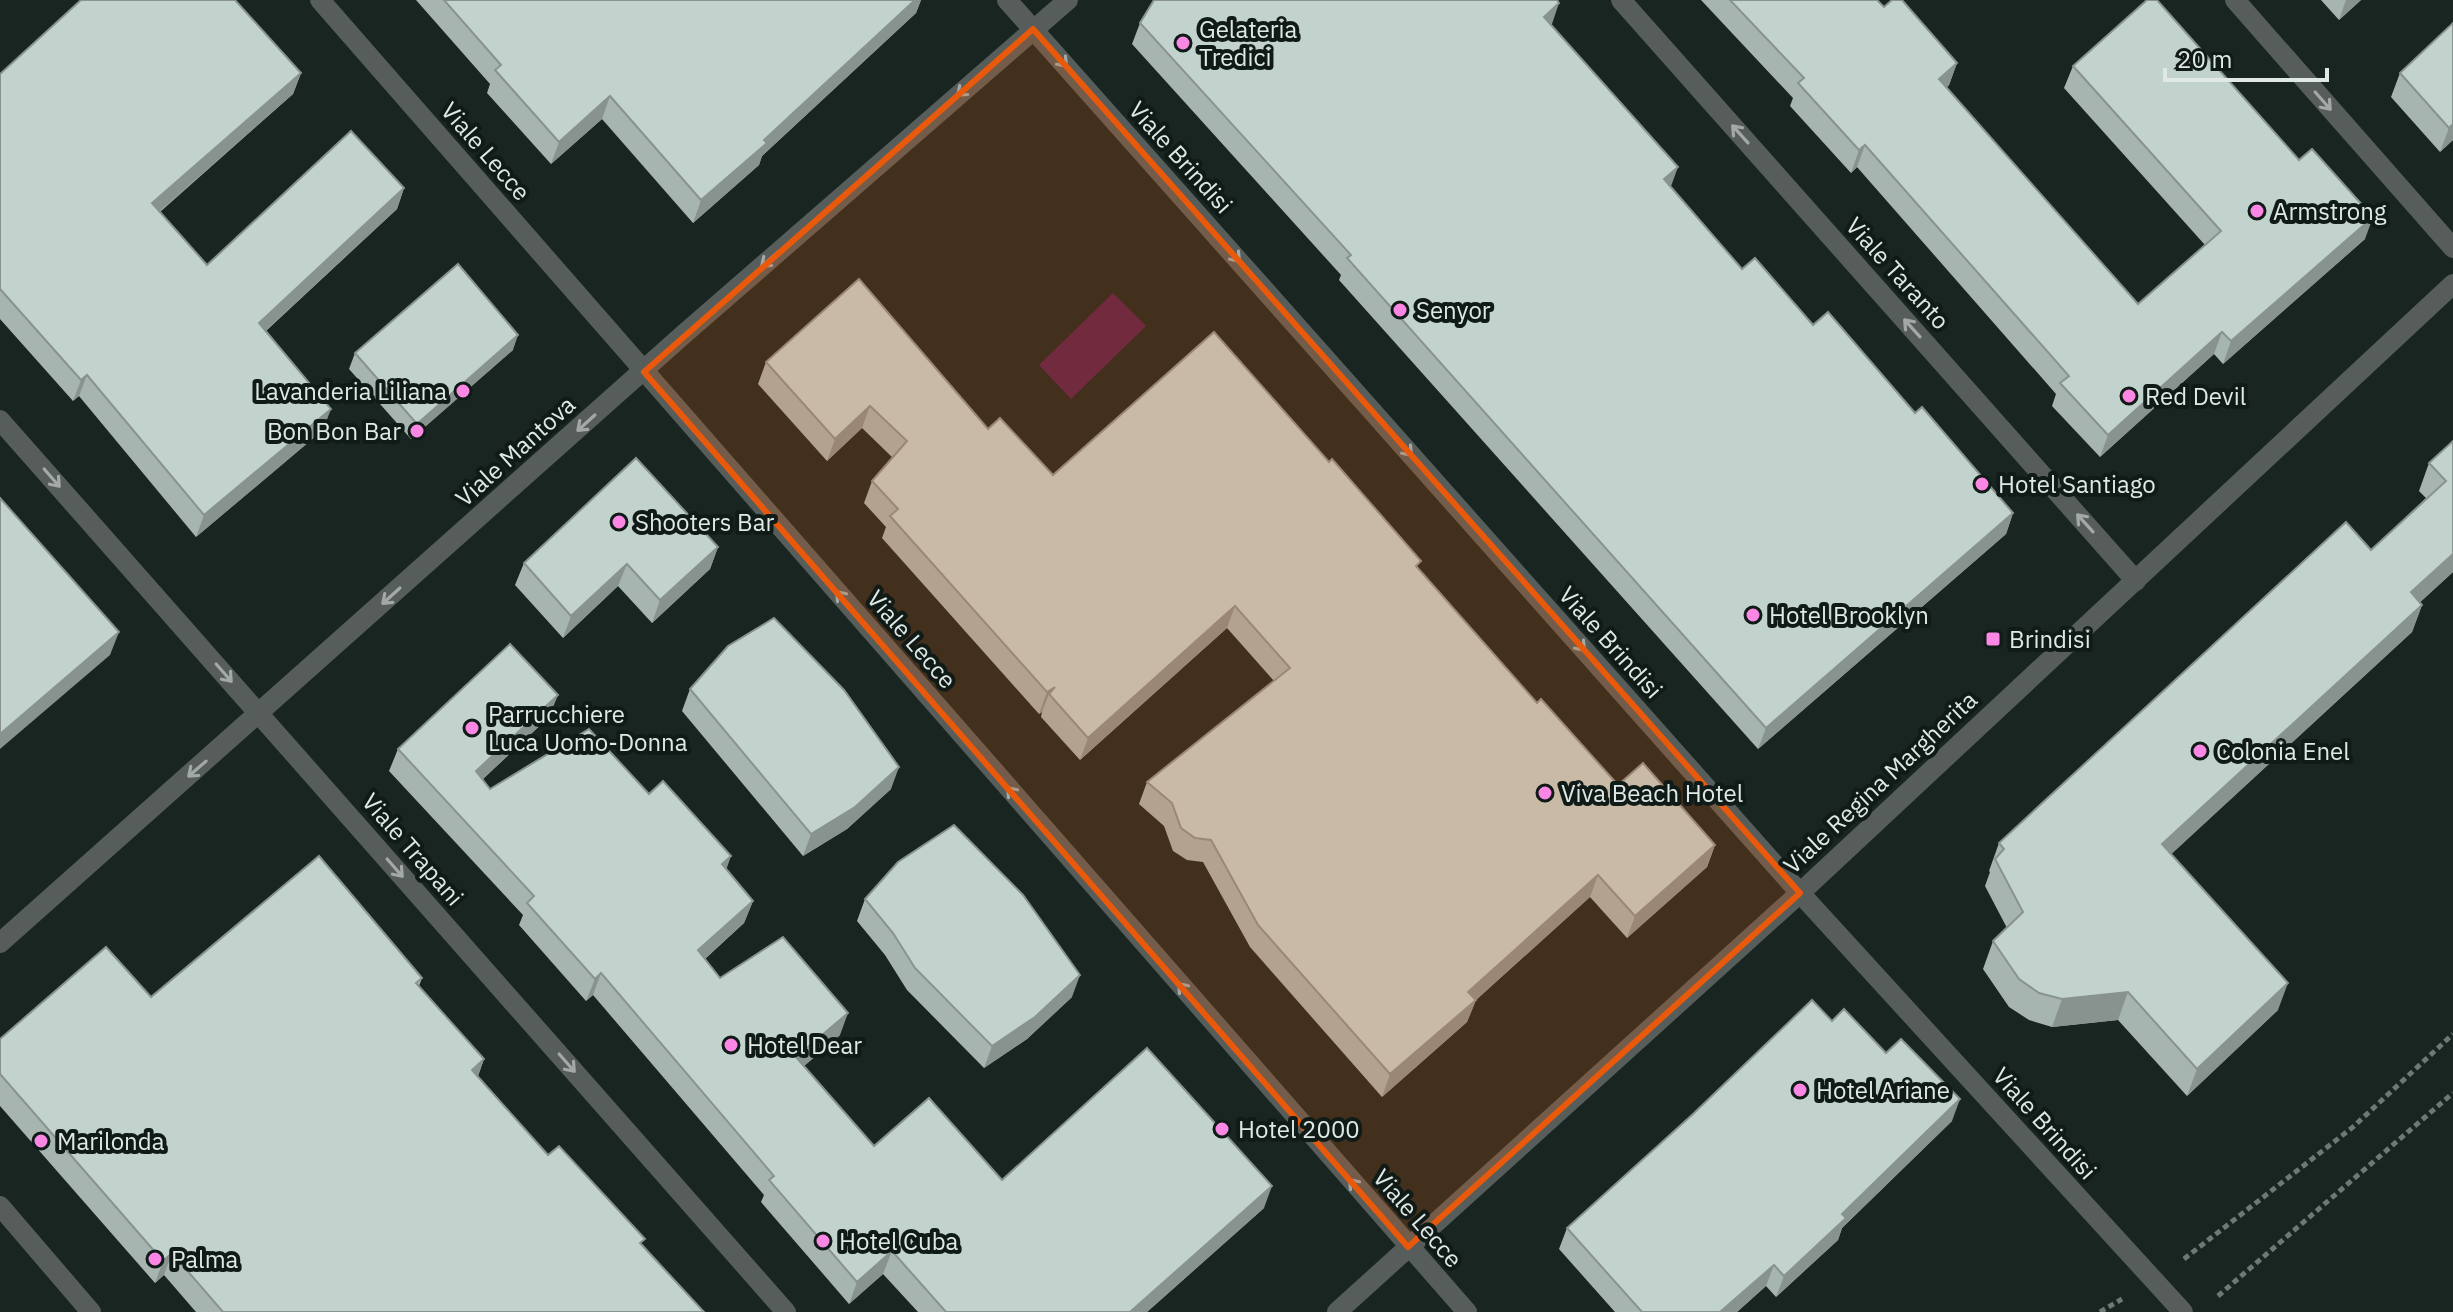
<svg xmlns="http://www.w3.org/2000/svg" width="2453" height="1312" font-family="'IBM Plex Sans',sans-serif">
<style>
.water{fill:#561e4d}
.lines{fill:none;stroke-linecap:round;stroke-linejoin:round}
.path{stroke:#6e7874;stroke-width:5;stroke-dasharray:6 4;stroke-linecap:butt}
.minor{stroke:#575d5b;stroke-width:20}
.wall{fill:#a7b5b0}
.shaded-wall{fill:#889390}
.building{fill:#c2d2cd;stroke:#889390;stroke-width:2}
.oneway{stroke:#a2a9a7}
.marked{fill:#e8590c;fill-opacity:0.2;stroke:#e8590c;stroke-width:6;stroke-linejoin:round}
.poi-dot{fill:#fb87e5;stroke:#101b18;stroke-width:3}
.labels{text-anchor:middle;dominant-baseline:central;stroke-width:8;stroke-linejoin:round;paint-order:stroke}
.poi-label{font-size:24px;fill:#e0e8e5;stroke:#101b18;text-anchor:start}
.street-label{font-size:24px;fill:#e0e8e5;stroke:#101b18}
</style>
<rect width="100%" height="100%" fill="#192521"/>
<!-- water -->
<polygon class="water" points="1113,293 1146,326 1071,399 1039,365"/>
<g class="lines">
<!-- path -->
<g class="path">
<polyline points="2184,1259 2353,1127 2453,1034"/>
<polyline points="2218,1296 2453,1093"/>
<polyline points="2100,1312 2122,1299"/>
</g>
<!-- minor -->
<g class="minor">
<polyline points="320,0 1467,1312"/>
<polyline points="1007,0 1800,893 2183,1312"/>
<polyline points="1621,0 2136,581"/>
<polyline points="2235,0 2453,248"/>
<polyline points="0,420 786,1312"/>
<polyline points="0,943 684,334 1068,0"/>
<polyline points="0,1206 91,1312"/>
<polyline points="1337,1312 1800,893 2453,284"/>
</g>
</g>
<!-- wall -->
<g class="wall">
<polygon points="416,0 921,0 916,13 762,156 759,165 693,223 602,119 551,164 487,93 490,84"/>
<polygon points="1701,0 1877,0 1884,7 1957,63 1949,85 1946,88 2138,304 2205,245 2064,88 2073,66 2365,239 2223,364 2214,354 2100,457 2052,406 2056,394 1857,167 1851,173 1790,106 1793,98"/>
<polygon points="2321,0 2361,0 2339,20"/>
<polygon points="1140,23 1551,25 1671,187 1742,269 1813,325 1915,413 2013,513 2006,534 1758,749 1339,280 1341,275 1132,44"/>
<polygon points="2453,23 2453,140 2440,152 2391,97 2400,73"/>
<polygon points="301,73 293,94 160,212 207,265 404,188 397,209 266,331 323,430 196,537 79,396 73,401 0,319 0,74"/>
<polygon points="513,350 411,439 349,369 355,353"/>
<polygon points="766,362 988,429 1053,475 1418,568 1537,703 1618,785 1715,845 1707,867 1627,938 1590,897 1476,1000 1467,1022 1382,1097 1250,947 1203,862 1187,860 1173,851 1164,826 1139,804 1147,782 1274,681 1227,628 1080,760 1041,717 1042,712 1039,714 882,538 886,527 864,503 872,481 893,458 862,428 827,461 758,384"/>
<polygon points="2453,441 2453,572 2420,602 2422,605 2412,632 2171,854 2278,1010 2187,1096 2118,1020 2052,1027 2029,1020 2009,1007 1983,969 1993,941 2007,928 1985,886 1990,872 1989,871 1999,843 2371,550 2426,498 2419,491 2429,463"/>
<polygon points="718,547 710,569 652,623 618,586 563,638 515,585 524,563"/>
<polygon points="690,689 891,789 847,829 803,856 682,711"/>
<polygon points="549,717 483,779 490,789 649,794 726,869 753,901 744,923 705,959 720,978 840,1035 804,1066 874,1146 1002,1180 1264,1208 1147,1312 918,1312 883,1274 849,1304 761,1202 764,1195 593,995 586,1001 519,925 523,915 389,771 398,749"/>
<polygon points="865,899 1072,997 1027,1039 984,1068 907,990 885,955 857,921"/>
<polygon points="422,978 419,986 484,1059 478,1076 548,1155 643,1245 704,1312 196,1312 164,1275 155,1283 0,1106 0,1039 151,997"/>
<polygon points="1832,1021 1952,1121 1842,1228 1838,1240 1776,1297 1766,1286 1737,1312 1615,1312 1559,1249 1567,1228"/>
</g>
<!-- shaded-wall -->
<g class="shaded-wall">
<polygon points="915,0 921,0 916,13 762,156 759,165 693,223 701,200 764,140"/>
<polygon points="2346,0 2361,0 2339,20"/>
<polygon points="1559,3 1552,24 1536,38 1544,17"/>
<polygon points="1957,63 1949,85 1930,102 1939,79"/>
<polygon points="301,73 293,94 144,225 152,203"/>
<polygon points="610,96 602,119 551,164 559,142"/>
<polygon points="2453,124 2453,140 2440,152 2449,128"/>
<polygon points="1865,145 1857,167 1851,173 1859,150"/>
<polygon points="1678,167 1670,189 1664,179"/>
<polygon points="404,188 397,209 251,344 259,323"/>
<polygon points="2373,217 2365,239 2223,364 2231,341"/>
<polygon points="2222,332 2214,354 2100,457 2108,435"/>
<polygon points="518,335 513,350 411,439 417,424"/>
<polygon points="87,375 79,396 73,401 81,380"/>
<polygon points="870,406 862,428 827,461 835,439"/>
<polygon points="331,409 323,430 196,537 204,515"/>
<polygon points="2013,513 2006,534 1758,749 1766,728"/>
<polygon points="718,547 710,569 652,623 660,600"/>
<polygon points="2453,554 2453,572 2401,620 2411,592"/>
<polygon points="627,564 618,586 563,638 571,616"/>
<polygon points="2422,605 2412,632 2152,872 2162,844"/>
<polygon points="1235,606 1227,628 1080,760 1088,738"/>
<polygon points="119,632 110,655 0,749 0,734"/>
<polygon points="1055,687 1049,694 1042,712 1039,714 1047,692"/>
<polygon points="558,695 549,717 468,793 476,771"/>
<polygon points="899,767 891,789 847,829 803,856 811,834"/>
<polygon points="1715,845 1707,867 1627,938 1635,916"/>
<polygon points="731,856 723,879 722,864"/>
<polygon points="1598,875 1590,897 1476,1000 1467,1022 1382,1097 1390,1074 1468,992"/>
<polygon points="753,901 744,923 690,972 698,950"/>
<polygon points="601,973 593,995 586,1001 595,979"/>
<polygon points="1080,975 1072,997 1027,1039 984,1068 992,1046"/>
<polygon points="2288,983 2278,1010 2187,1096 2197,1069"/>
<polygon points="2128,992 2118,1020 2052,1027 2062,999"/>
<polygon points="848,1013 840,1035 788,1080 796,1057"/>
<polygon points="484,1059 476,1082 472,1070"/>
<polygon points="1960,1099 1952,1121 1842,1228 1838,1240 1776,1297 1784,1276 1842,1214"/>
<polygon points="1272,1186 1264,1208 1147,1312 1130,1312"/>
<polygon points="892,1251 883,1274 849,1304 857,1282"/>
<polygon points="172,1253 164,1275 155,1283 163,1261"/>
<polygon points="1774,1265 1766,1286 1737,1312 1720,1312"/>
</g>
<!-- building -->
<g class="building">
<polygon points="81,0 235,0 301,73 152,203 207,265 351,131 404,188 259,323 331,409 204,515 87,375 81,380 0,289 0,74"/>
<polygon points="444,0 915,0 764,140 767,143 701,200 610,96 559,142 495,70 501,65"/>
<polygon points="1154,0 1557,0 1559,3 1544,17 1678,167 1664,179 1742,269 1755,258 1813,325 1828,312 1915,413 1922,407 2013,513 1766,728 1347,258 1351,255 1140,23"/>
<polygon points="1730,0 1877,0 1884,7 1892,0 1902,0 1957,63 1939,79 2138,304 2221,231 2073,66 2147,0 2157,0 2299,160 2312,149 2373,217 2231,341 2222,332 2108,435 2060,383 2069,376 1865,145 1859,150 1798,83 1804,78"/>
<polygon points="2453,23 2453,124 2449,128 2400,73"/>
<polygon points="458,264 518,335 417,424 355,353"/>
<polygon points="859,279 988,429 1000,418 1053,475 1214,332 1329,462 1332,459 1421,561 1416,566 1537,703 1541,699 1618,785 1643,763 1715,845 1635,916 1598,875 1468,992 1476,1000 1390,1074 1258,925 1211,840 1195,838 1181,828 1172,803 1147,782 1290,668 1235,606 1088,738 1049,694 1055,687 1047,692 890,516 898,509 872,481 907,441 870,406 835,439 766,362"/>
<polygon points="2453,441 2453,554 2411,592 2422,605 2162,844 2288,983 2197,1069 2128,992 2062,999 2039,993 2019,979 1993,941 2023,912 1995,859 2004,849 1999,843 2346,522 2371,550 2446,481 2429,463"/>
<polygon points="636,458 718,547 660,600 627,564 571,616 524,563"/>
<polygon points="0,498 119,632 0,734"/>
<polygon points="774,618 844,690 899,767 855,807 811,834 690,689 728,646"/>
<polygon points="510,644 558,695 476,771 490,789 589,729 649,794 663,781 731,856 722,864 753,901 698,950 720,978 783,937 848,1013 796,1057 874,1146 929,1098 1002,1180 1147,1048 1272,1186 1130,1312 946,1312 892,1251 857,1282 769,1180 774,1176 601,973 595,979 527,903 534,896 398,749"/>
<polygon points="954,825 1023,895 1080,975 1035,1017 992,1046 915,968 893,933 865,899 898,862"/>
<polygon points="319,856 422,978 416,983 484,1059 472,1070 548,1155 559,1146 645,1239 640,1243 704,1312 223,1312 172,1253 163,1261 0,1074 0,1039 106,947 151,997"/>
<polygon points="1812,1000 1832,1021 1844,1009 1886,1053 1901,1039 1960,1099 1842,1214 1846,1218 1784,1276 1774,1265 1720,1312 1642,1312 1567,1228 1693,1114"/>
</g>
<!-- one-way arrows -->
<defs><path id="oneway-shaft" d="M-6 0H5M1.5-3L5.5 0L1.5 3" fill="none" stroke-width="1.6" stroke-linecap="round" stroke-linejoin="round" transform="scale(2)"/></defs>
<g class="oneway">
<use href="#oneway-shaft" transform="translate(1059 58) rotate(48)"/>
<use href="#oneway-shaft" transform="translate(966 88) rotate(139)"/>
<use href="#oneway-shaft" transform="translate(2323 101) rotate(49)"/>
<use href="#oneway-shaft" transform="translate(1740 134) rotate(-132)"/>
<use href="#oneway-shaft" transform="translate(1232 253) rotate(48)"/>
<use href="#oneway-shaft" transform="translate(770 259) rotate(139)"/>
<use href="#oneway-shaft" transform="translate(1912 328) rotate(-132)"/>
<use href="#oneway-shaft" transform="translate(586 423) rotate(138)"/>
<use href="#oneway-shaft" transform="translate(1404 447) rotate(48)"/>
<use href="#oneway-shaft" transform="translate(52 478) rotate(49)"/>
<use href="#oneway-shaft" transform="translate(2085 523) rotate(-132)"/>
<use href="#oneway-shaft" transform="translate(391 596) rotate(138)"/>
<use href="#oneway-shaft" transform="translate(844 600) rotate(-131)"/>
<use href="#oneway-shaft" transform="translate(1577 642) rotate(48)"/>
<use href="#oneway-shaft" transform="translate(224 673) rotate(49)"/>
<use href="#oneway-shaft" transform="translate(197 769) rotate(139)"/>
<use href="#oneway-shaft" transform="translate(1015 796) rotate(-131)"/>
<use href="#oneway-shaft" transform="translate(395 868) rotate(49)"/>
<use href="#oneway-shaft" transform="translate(1186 992) rotate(-131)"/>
<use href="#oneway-shaft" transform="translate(567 1063) rotate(49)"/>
<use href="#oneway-shaft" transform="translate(1357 1188) rotate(-131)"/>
</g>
<!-- marked area -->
<path class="marked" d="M1033,29l767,864 -392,354 -764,-875z"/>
<!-- markers -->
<g class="poi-dot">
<circle cx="1183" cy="43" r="8"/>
<circle cx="2257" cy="211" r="8"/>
<circle cx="1400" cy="310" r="8"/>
<circle cx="463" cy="391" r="8"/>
<circle cx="2129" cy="396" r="8"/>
<circle cx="417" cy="431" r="8"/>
<circle cx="1982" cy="484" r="8"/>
<circle cx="619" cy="522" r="8"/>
<circle cx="1753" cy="615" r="8"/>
<rect x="1985" y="631" width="16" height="16" rx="4"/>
<circle cx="472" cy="728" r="8"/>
<circle cx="2200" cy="751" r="8"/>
<circle cx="1545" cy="793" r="8"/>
<circle cx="731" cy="1045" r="8"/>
<circle cx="1800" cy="1090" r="8"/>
<circle cx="1222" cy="1129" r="8"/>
<circle cx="41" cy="1141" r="8"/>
<circle cx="823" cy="1241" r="8"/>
<circle cx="155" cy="1259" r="8"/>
</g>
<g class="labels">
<!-- poi labels -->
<g class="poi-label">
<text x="1199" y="29">Gelateria<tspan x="1199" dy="28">Tredici</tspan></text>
<text x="2273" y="211">Armstrong</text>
<text x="1416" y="310">Senyor</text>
<text x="447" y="391" text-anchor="end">Lavanderia Liliana</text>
<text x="2145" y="396">Red Devil</text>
<text x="401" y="431" text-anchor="end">Bon Bon Bar</text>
<text x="1998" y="484">Hotel Santiago</text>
<text x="635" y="522">Shooters Bar</text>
<text x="1769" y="615">Hotel Brooklyn</text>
<text x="2009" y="639">Brindisi</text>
<text x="488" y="714">Parrucchiere<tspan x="488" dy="28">Luca Uomo-Donna</tspan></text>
<text x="2216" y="751">Colonia Enel</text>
<text x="1561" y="793">Viva Beach Hotel</text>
<text x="747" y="1045">Hotel Dear</text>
<text x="1816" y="1090">Hotel Ariane</text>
<text x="1238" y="1129">Hotel 2000</text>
<text x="57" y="1141">Marilonda</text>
<text x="839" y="1241">Hotel Cuba</text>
<text x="171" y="1259">Palma</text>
</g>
<!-- street labels -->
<g class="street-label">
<text transform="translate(486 151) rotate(49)">Viale Lecce</text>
<text transform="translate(1181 157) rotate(48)">Viale Brindisi</text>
<text transform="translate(1898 273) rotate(48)">Viale Taranto</text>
<text transform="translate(515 451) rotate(-42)">Viale Mantova</text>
<text transform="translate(912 639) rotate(49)">Viale Lecce</text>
<text transform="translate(1611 642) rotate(48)">Viale Brindisi</text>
<text transform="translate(1880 782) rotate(-43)">Viale Regina Margherita</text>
<text transform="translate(413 849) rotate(49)">Viale Trapani</text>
<text transform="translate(2045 1123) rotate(48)">Viale Brindisi</text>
<text transform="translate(1418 1218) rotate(49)">Viale Lecce</text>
</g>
</g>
<!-- scale -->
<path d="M2165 68v12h162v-12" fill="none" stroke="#e0e8e5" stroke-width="4"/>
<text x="2177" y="68" font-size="24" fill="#e0e8e5" stroke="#101b18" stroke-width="6" paint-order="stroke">20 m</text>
</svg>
